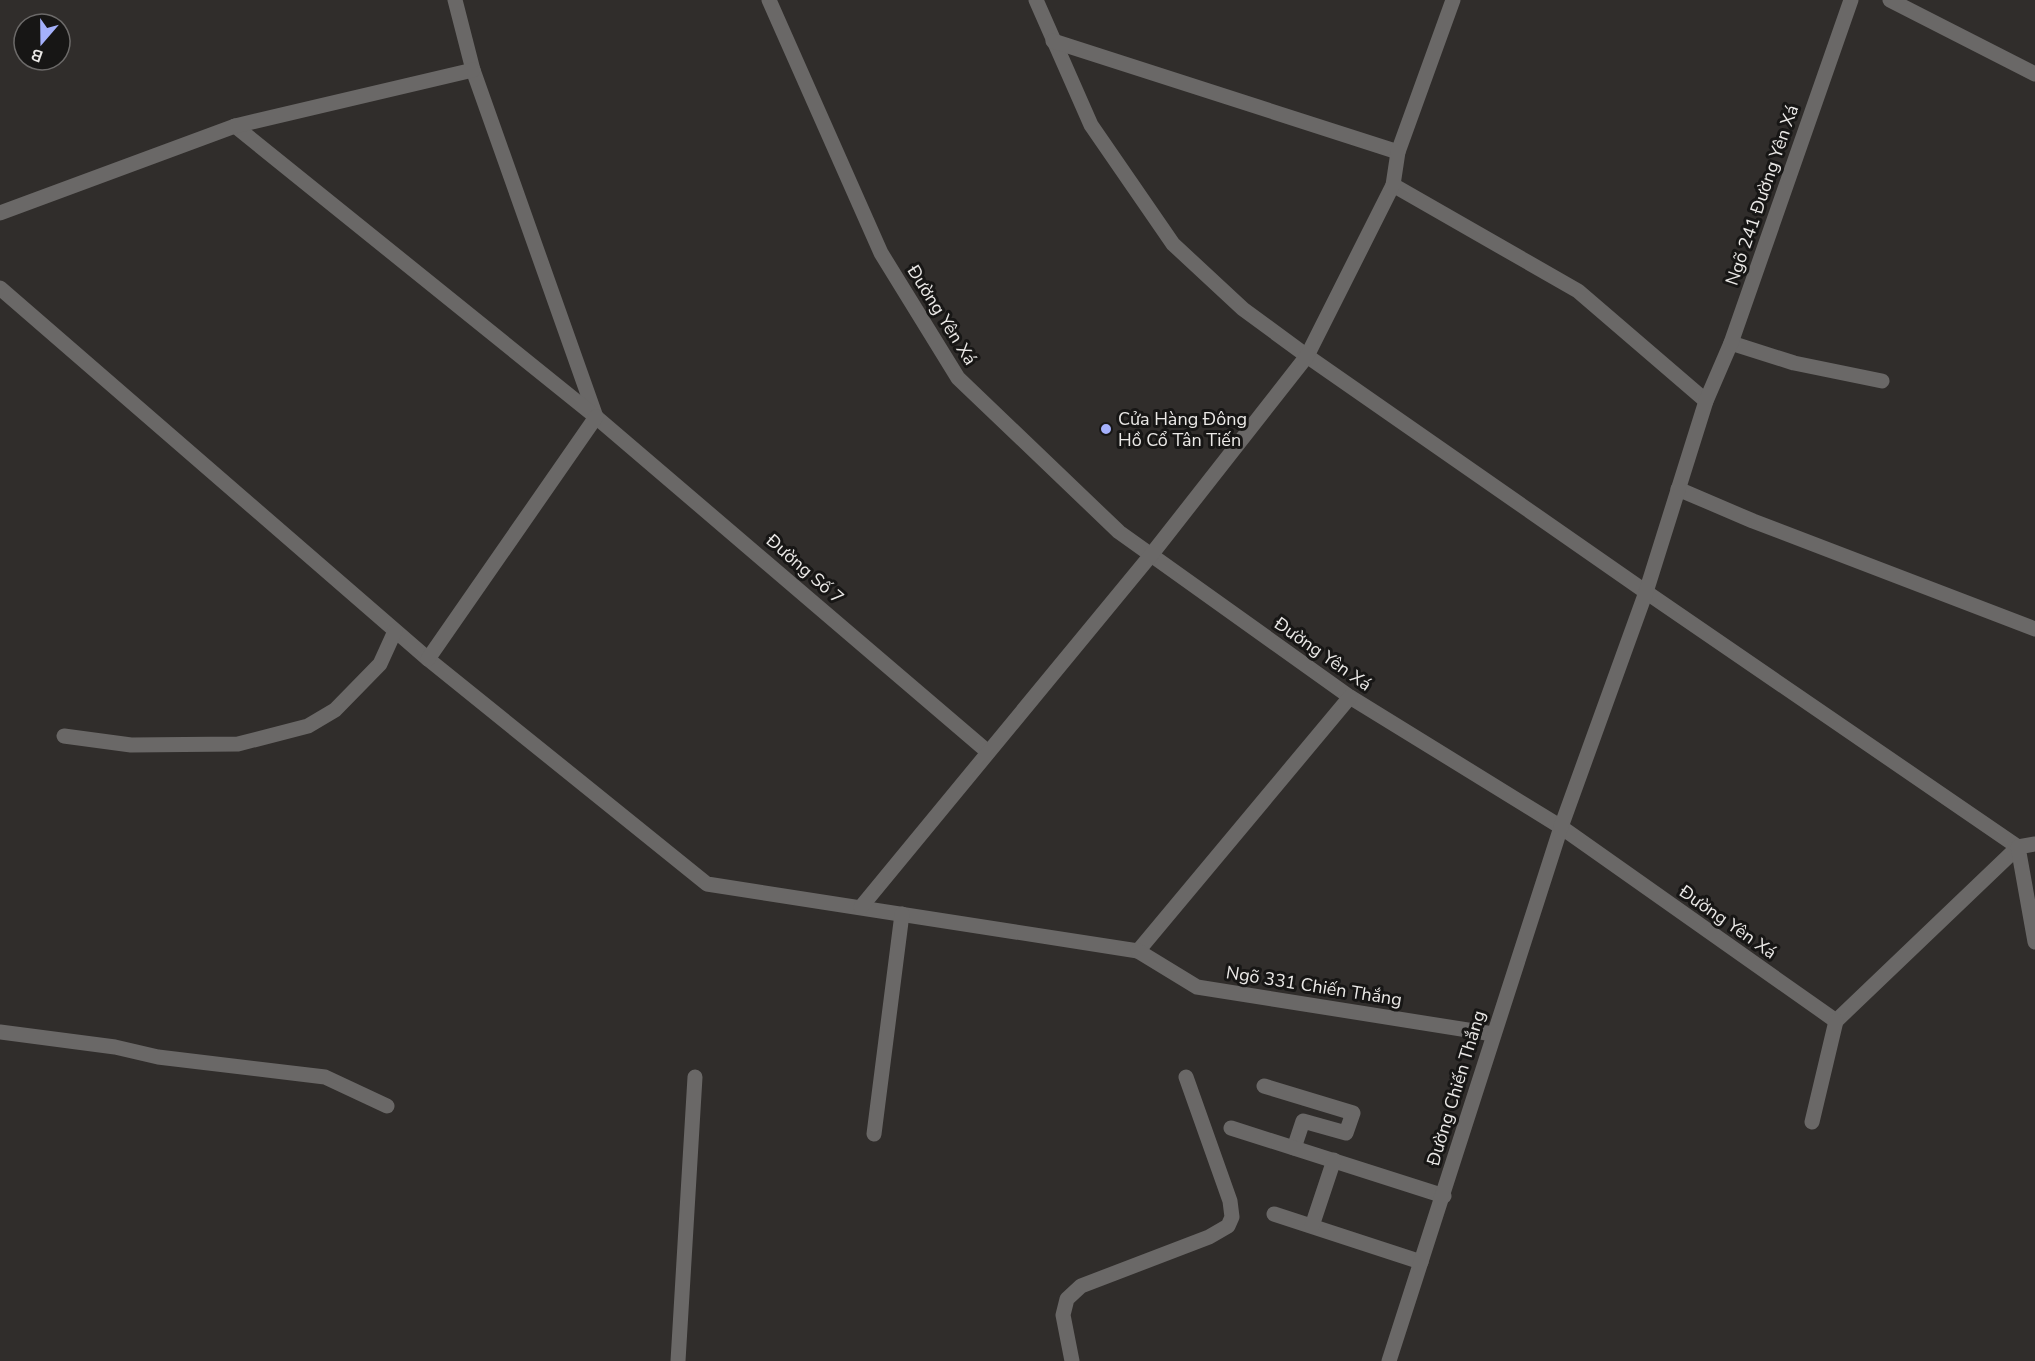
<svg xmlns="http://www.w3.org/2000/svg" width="2035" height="1361" font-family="'Nunito Sans',sans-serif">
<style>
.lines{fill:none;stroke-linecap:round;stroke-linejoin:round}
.minor{stroke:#6a6867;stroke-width:15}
.poi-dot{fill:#a5b1fc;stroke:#171615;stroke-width:2}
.labels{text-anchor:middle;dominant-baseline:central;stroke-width:6;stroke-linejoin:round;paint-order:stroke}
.street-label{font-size:18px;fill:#ebe9e7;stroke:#171615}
.poi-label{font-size:18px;fill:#ebe9e7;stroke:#171615;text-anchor:start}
</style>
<rect width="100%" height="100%" fill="#302d2b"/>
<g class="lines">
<!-- minor -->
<g class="minor">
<polyline points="455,0 473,70 596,417"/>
<polyline points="769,0 881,253 958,378 1119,532 1350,697 1561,827 1836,1021 2018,847 1646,592 1307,356 1243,309 1173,244 1091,125 1036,0"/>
<polyline points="1890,0 2035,74"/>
<polyline points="1053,41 1398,152"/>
<polyline points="235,126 596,417 988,752"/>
<polyline points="1393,185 1578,291 1706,401"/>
<polyline points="0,213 235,126 473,70"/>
<polyline points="0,288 428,659 707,884 1138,951 1350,697"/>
<polyline points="1731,343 1794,363 1882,381"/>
<polyline points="1678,489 1753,521 2035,629"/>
<polyline points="428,659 596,417"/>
<polyline points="64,736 131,745 238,744 308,726 335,710 380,664 395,631"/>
<polyline points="2035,844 2018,847 2035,942"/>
<polyline points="861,907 1151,555 1307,356 1393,185 1398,152 1453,0"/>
<polyline points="1138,951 1197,987 1493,1034"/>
<polyline points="0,1032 115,1047 158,1057 325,1077 387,1106"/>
<polyline points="1264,1086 1353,1113 1346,1133 1303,1121 1294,1148"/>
<polyline points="1812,1122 1836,1021"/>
<polyline points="1231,1128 1444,1196"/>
<polyline points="874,1134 902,914"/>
<polyline points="1274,1214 1421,1262"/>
<polyline points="1312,1226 1334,1160"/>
<polyline points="678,1361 695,1077"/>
<polyline points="1072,1361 1063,1315 1067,1299 1081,1286 1209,1237 1228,1226 1232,1217 1230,1201 1186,1077"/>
<polyline points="1389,1361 1561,827 1646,592 1706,401 1731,343 1851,0"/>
</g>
</g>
<!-- markers -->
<circle class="poi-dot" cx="1106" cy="429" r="6"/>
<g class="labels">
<!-- street labels -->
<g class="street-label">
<text transform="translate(1762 195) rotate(-71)">Ngõ 241 Đường Yên Xá</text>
<text transform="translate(942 315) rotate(58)">Đường Yên Xá</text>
<text transform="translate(805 569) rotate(41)">Đường Số 7</text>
<text transform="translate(1323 654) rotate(35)">Đường Yên Xá</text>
<text transform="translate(1728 922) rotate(35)">Đường Yên Xá</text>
<text transform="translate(1314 986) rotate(9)">Ngõ 331 Chiến Thắng</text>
<text transform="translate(1456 1088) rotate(-73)">Đường Chiến Thắng</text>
</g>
<!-- poi labels -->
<g class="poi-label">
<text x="1118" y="419">Cửa Hàng Đông<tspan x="1118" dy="21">Hồ Cổ Tân Tiến</tspan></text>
</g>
</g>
<!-- north arrow -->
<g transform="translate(42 42) rotate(200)"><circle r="28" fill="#171615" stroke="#6c6a69" stroke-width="1.5"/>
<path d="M0-4.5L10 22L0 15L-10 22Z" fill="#a5b1fc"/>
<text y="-9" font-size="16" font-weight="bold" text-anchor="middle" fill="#ebe9e7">B</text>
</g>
</svg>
